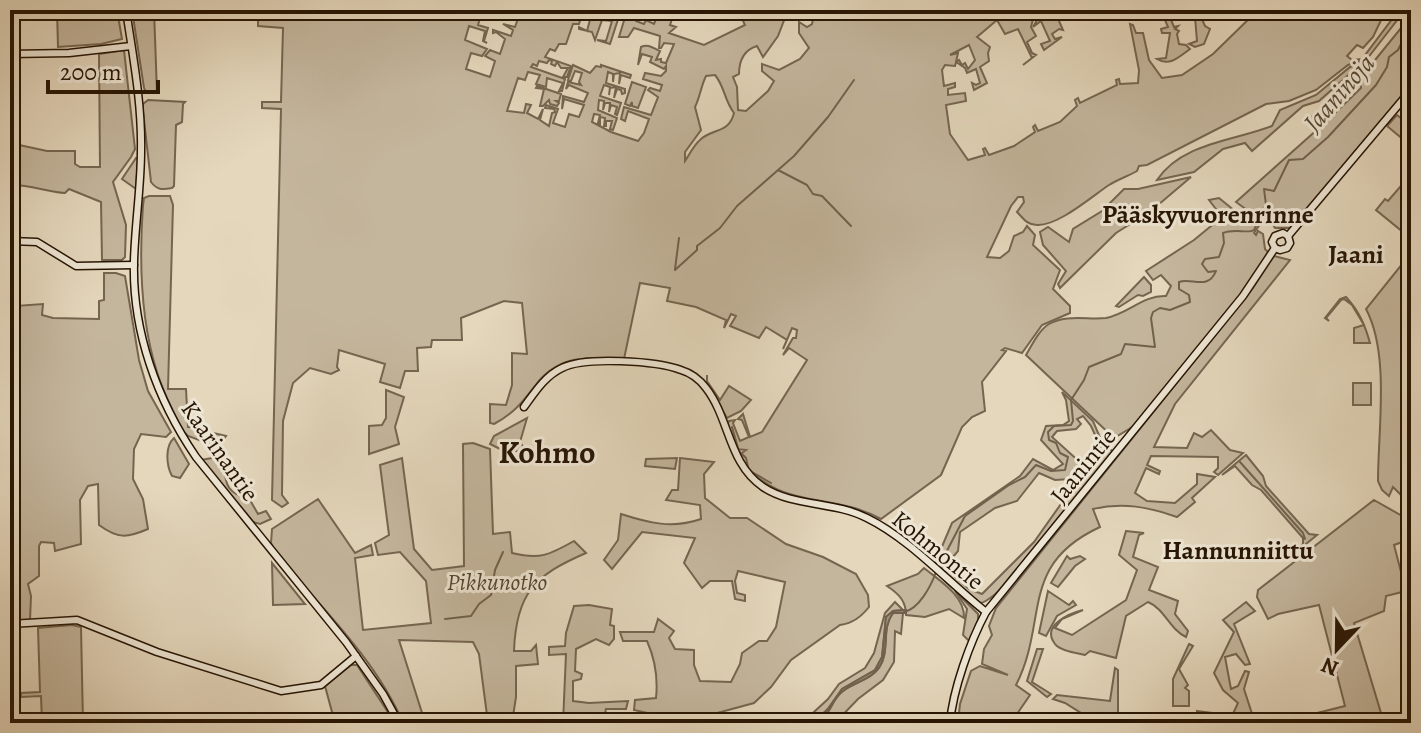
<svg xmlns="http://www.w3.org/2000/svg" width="1421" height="733" font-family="Alegreya,serif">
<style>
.green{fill:#c4b69d;stroke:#756550;stroke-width:2;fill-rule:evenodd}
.water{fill:#a3957d;stroke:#71614c;stroke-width:2}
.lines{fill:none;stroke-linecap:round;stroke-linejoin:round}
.stream{stroke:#71614c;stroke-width:2}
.secondary-casing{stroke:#261403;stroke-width:9}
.secondary{stroke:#ede5d3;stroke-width:6}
.labels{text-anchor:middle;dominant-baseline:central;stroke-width:6;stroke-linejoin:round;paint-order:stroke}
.street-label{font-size:24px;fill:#261403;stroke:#ede5d3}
.park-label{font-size:24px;font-style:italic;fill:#554531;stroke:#ede5d3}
.water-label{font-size:26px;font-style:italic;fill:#584834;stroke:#ede5d3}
.neighbourhood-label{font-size:26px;font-weight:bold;fill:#261403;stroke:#ede5d3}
.district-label{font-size:32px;font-weight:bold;fill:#261403;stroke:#ede5d3}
</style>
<rect width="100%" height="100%" fill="#e4d7bc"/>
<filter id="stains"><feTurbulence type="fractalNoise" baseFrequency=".0025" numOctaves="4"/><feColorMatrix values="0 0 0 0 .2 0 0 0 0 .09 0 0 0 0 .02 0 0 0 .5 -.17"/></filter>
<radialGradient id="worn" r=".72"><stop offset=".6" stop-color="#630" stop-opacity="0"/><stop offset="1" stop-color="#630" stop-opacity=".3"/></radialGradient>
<!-- green -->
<g class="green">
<polygon points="57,10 117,10 122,39 101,44 58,47"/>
<polygon points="132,10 154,10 157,93 146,92 144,88"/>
<path d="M258,10h207l15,8 -2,7 10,3 -4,13 3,2 -4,-2 2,-10 -16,-5 -4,14 22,9 -5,7 -11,-3 -5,16 24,8 5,-16 -10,-5 5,-6 10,4 5,-15 -9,-7 -3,1v-3l18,6 2,-6 -10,-6 12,3 6,-17h100l-11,34 -13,-4 9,1 6,-20 -10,-1 -7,20 -3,-8 -13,-3v-2l8,4 4,-15 -4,-3 -5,1 -3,10h-6l-7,20h-7l-4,7 -5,-2 -5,8 26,9 -4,11h-4l5,-9h-7l-4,-6 -2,4 -4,-2 1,-3 -3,-1 -2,3 -8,-2 -2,5 -4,-2 -2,3 34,12 -3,12h-3l4,-8 -16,-5 -1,9 -10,-3 4,-9 -12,-3 -3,8 -7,-2 -11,33 17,2 2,-9 5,1 -4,8 11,6 5,-10 -3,11 9,6 3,-13 3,-1 -1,-3 -9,-1 1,-3 12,4 -5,14 12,4 4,-13 10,3 5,-12 -20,-6 -2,10 1,-13 21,6 4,-9 -19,-8 -3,4 2,-7 13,3 -2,-3 3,-9 -7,-2 -4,10 -3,-1 5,-15 17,8 6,-7 5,1v-2l30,10 -1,3 -9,-3 -2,9 1,-11 -6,1 -1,8v-8l-5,-2 -2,11 19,6v4l-3,1 -1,-4 -4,-1 -3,9 2,-11 -6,1 -1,7 1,-8 -6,-2 -4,11 21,7 -4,12 -2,-1 2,-7 -6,-2 -2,7 1,-9h-5l-2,7 1,-9 -5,-1 -1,10 19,8 -4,12 -3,-1 2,-8h-6v5h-2l1,-8 -5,-1v7l-2,-1 2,-8 -6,-1 -2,8 19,10 27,9 6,-8 5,-14 -21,-8 -3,10 -4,-2 3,-12 27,8 7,-18 -10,-7 2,-2 10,3 2,-6 -19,-6 2,-6 16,3 5,-5v-5l-2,3 -14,-7 2,-5 -10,-3 -4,11 3,-18c8,-4 13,2 19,4l-4,9 5,-1v3l5,1 8,-19 -10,-1 -3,5h-2l1,-12 -26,-8 -6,9h-9l7,-23 10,4v3l8,3 2,-4 8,4 6,-14h15l-5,15 6,2 -7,6 35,12 41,-20 -7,-15h50l-10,26 -15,21 -6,-11c-13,4 -18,14 -18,28l-6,3 4,10 1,23 8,1 22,-20 6,-10 -12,-10v-7l17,6 21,-11 9,-11 -10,-15v-11l8,5 5,-3 2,-10 4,-4h211l-4,6 8,3 -2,8 5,9 -9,6 5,11 4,2 -13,10 9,-7 -14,-29 -13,5 -8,-14 -20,17 13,10 -2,6 1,8 -9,6 7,16 -13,7 -2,-7 4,2 4,-2 -4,-14 -9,4 -2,-5 -9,-6 -1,4 -10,-1 -3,5 2,16 11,-3v4l-7,2v6l17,-2 1,8 -20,4 4,29 18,26 17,-5 -2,-6 2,-1 4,7 25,-9 21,-14 -2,-5 2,-2 3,6 22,-9 17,-16 -2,-6 3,-2 2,5 37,-18 -1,-5 3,-1 1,5 18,-1 1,-13 -9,-46 3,1 3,8h7l6,27 13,18 20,-3 31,-21 45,-44h136l-5,7 -5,-3 -11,23 -10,11 -6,-3 -10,11 5,4 10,-1 37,-49h6l-38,49 -19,6 -32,25 -27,11 -23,3 -119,61 -8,1 -2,5c-9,5 -20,9 -28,14 -18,12 -51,41 -72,40 -10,0 -14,-7 -20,-13l7,-10 -1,-5h-5l-7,9 -24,51 13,1 9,-7 5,-15 9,-4 4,-6 8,9 -2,10 27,25 -7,19 17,17v7l-28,12 -20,28 -17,-5 -3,2 4,1 -24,31 3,29 -13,6 -10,10 -21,48 -60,44c-53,-29 -102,-6 -143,-63l8,-6 -10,-1 -9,-23 2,-5 6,-1 -2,3 7,18 9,-4 -7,-17 -4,-1 5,-5 7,23 12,-5 45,-72 -18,-12 -6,7 10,-17h3l1,-8 -5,-2 -9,21 4,-9 -21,-13 -7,11 -29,-12 6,-10 -5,-2 -7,14 2,-8 -30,-13 -29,-6 3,-13 -30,-5 -16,76c-32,-2 -63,-5 -86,23 -14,18 -23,31 -44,42l-4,-1v-19l16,1 6,-20v-32l15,1 -5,-51 -18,-2 -43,17 1,22h-30l-1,7 -14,1 1,23h-13l-5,17 -20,-6 5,-18 -46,-14 -2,17 2,3 -8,4 -21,-6 -17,15 -10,38 -1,74 6,8 -6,4 -10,-7 9,-391 -19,-1v-6h19l2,-74 -25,-2zM969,45l6,15 -7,9 -3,-6 -3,2 -3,-5 -3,2 2,-9 -8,2zM715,75c10,12 9,25 19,38 -5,21 -22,15 -34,27 -6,5 -11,15 -15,21v-9l16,-22 -6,-23c5,-10 6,-21 11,-31z"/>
<polygon points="1043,10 1055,12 1063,30 1059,29 1052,34 1055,39 1062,37 1044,50 1041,44 1050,41 1041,21 1033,27"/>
<path d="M1163,10h4l7,17 4,-1 -3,3 4,2 -2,3 2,10 7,1 4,4c-10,7 -20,18 -33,10l9,-1 4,-25h-8l-1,-4 7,-2 -5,-12 -7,4 -2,-4z"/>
<polygon points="1191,10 1198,10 1205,26 1210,29 1204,44 1195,47 1189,44 1197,41 1195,17 1187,18 1185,15"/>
<path d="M1408,10h3v75l-120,143h-16l-3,-5 -9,-3 -9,13 2,2 2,-4 5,3 2,15 3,3 -14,26 -120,148 -20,12 -88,-83c6,-10 13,-25 23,-31 17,-10 39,-4 57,-6 22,-4 37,-23 60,-22l5,-10 -10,-11 -8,5 -7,-9 48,-31 28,-23 -13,-17 10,-2 27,22 5,-7 -15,-11 83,-74 -9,-10 8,-7 10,9 33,-32 -2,-12 8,-6 43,-53z"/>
<path d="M124,50l11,99 -4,8 -18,25 13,43 -1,32 -3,3h-20l-1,-58 -32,-13 -4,4c-19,-1 -36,-9 -55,-8v-42l37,8h28v13l5,3h20l-1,-113z"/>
<path d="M1362,63l-43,38 -16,5 -51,45 -7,-8 -22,6 -29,23 -37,8c24,-37 77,-39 115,-54l8,-16 36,-15 34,-28z"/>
<polygon points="632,82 646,87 638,108 632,106 632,102 630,106 625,104"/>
<polygon points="537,86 561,94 559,101 556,101 559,103 557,106 550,104 549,100 543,106 540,106 544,89 536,88"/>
<path d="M148,100l37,2 -2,2 -1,18 -6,3 -2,61 -2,2c-10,2 -15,2 -21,-6l-8,-71v-7z"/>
<polygon points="1397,115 1411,126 1411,146 1387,126"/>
<polygon points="136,158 138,159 136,189 122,179"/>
<polygon points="1191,177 1151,211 1116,233 1060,288 1058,284 1066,271 1043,245 1040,232 1048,227 1069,242 1073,229 1102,211 1124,189 1138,189"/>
<path d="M1406,180l5,3v301l-10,11 -8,-8 -4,9 -7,-6 -4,-9c0,-51 12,-127 -12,-172l37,-46 6,-26 -33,-27 9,-11 3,2z"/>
<path d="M149,196h21l3,9 -5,184h18l2,38h11l1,3 26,6 -8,11 -30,-11 -6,-6c-9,-19 -19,-38 -25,-58 -17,-53 -18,-111 -14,-167l1,-7z"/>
<path d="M1274,256l16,4 -115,144 -21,43 33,1 7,-15 8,4 9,-7 19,20 13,3 -25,22 -4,-3 4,-4v-11l-67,-1 -4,9 13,6 -1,3 -13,-6 -11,25 12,8 28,2 22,-19v-10l18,3 -23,21 3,4 -18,15c-28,-10 -54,-15 -84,-8l7,18c-82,38 -51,93 -84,158l14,10 -13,19 13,9h-72l2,-19 11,-33 9,-5 28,9 -26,-11 2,-15 8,-14 -3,-9 7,-18 257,-320z"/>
<path d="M104,273h12l9,3 14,84 9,31 23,41 -5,5 -25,-3 -7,15 -1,30 10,20 5,30c-21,9 -30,10 -49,-4l-1,-41 -10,2 -8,14 1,44 -26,7 -1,-8 -13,-1 -2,4v30l-11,8 3,12 -1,24 -20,1v-329l5,-3 1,17 27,-2 -1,11 11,3 46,1v-18l5,-1z"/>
<polygon points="1144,277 1151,285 1151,292 1143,296 1138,295 1119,307 1116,306"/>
<path d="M1346,297c13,14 19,28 24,46h-16v-15l10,-3 -12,-20 -8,-6 -3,1 -15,18 3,3 -4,-3 15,-19z"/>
<polygon points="707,375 707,381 720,400 729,386 751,400 741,411 727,418 707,384"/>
<rect x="1353" y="383" width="18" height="22"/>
<polygon points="386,390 404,397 395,427 399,444 369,454 369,426 382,425 386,418"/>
<path d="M1062,392l31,29 8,19 12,12c-19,25 -110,149 -133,151l-50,-42 2,-10 3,5h3l14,-33 68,-47 13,-17 20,11 10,-6 -22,-24 5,-14 17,-1 6,-4 -3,-21zM1083,416l8,10 11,24 -19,15 -31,-28 5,-6 19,-2 5,-5 -4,-5zM1039,473l16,7 16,-1 3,3 -1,5 -39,55 -52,52 -13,-5 -23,-20 1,-5 11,-13 2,-19 35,-24 22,-7z"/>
<polygon points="527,418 520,442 524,448 535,451 504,451 490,444 494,436"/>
<path d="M174,438l15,26 -9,14 -8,-2c-6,-11 -7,-30 2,-38z"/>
<path d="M473,443l17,6 3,85 17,-2 2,21c28,7 37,2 62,-12l12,12c-51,22 -70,40 -72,98h17l5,-6 2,19 -22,2v31l-4,26h-24l-9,-69 -6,-12 -74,-2 24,76 1,7h-21c-26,-62 -83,-117 -126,-168l-6,-12 1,-14 46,-30 37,54 16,-8 2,10 -18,3 8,72 68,-7 -5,-42 -26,-29 -22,3 -3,-12 14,-8 -9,-70 22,-7 12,91 18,21 32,-4 -1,-122z"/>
<polygon points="1246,455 1263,476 1266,486 1309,534 1317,535 1290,557 1287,554 1291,554 1303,544 1303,538 1261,490 1252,485 1235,466 1222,475"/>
<path d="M212,458l13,6c-1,23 4,29 25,36l8,14 8,-3 5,8 -11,5 -7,-2 -52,-62z"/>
<polygon points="677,458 675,469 645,466 646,459"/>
<path d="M680,458l34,4 -10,12 1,24 25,20h17l39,26 37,13 33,17 12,21 1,12c-8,10 -16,16 -29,18l-49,35 -20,27 -17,16 -37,10v10h-67l2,-9 -18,-4 1,-10 21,-2c2,-19 -1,-39 -9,-57h-24l-3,-9h34l4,-13 16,12 -5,7 6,11 19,1v15l6,16 31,1 9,-18 2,-11 17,-12h8l9,-14 9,-45 -47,-11 -3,10 2,12 8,2v6l-10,-2 -3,-18h-22l-8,7 -18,-25 11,-25 -53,-6 -30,37 -8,-9 14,-20 3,-26c28,9 51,15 80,5l-1,-14 -34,-5 6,-10h6z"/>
<polygon points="1374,500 1411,521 1411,539 1394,545 1406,591 1386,596 1384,611 1354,623 1384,723 1299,723 1297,718 1345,706 1319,605 1278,614 1268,619 1257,597 1258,590"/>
<path d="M1126,531l18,2 -5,2 -6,22 25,10 -9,23 29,11 -3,13 13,17 -2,6c-17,-8 -21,-28 -38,-35l-22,14 -10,42 -26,-7 -5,4c-8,-2 -25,-4 -30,-11 -15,-19 16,-31 28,-34l-21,9 -7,9 17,7 54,-35 11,-30 -18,-15z"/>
<polygon points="1067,556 1070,559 1080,556 1085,559 1075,566 1058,587 1051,583"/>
<polygon points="272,563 305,604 273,605"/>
<path d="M924,568c16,13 41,28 40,50l-15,-9 -24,8 -19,-2c0,-14 -7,-21 -19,-29l31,-12z"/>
<polygon points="955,591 978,614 978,620 970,642 963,635 967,609"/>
<polygon points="1048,591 1069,605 1073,601 1076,605 1057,616 1046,636 1039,633"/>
<polygon points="895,602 903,610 893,611 886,617 882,657 875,670 842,689 829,708 815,721 802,723 828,699 839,684 865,668 874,653 885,613"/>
<polygon points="1246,602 1255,611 1234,624 1250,664 1245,665 1236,654 1225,657 1231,689 1238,686 1245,671 1249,672 1244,689 1255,723 1245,723 1231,718 1238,703 1223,690 1214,673 1234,632 1223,620"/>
<polygon points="589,605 612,609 610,625 614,626 614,639 609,645 596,639 576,649 575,671 582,674 581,679 573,681 573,701 589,703 628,701 626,709 606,709 603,723 563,723 566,654 549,655 549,647 565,646 566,633 574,606"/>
<path d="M893,613h10l-2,21 -6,-3 -1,31 -11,18 -25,19 -23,24h-17c9,-9 15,-23 23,-31 11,-9 30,-12 38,-24 12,-17 1,-39 14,-55z"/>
<polygon points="72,625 81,627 83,723 42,723 41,696 21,697 21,693 40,692 38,628"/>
<polygon points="1189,644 1193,646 1179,669 1188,685 1185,688 1189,691 1189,706 1173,706 1173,679"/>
<polygon points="1037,649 1043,649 1032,682 1051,694 1047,697 1027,681"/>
<polygon points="351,665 357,665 395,723 387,723 383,714 335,723 325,686"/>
<polygon points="1115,668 1118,670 1118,723 1097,723 1065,703 1053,699 1057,695 1110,701"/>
<polygon points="1197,711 1220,714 1225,723 1197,723"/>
</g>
<!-- water -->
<path class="water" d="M906,610v3h-13c-11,15 -4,32 -11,49 -8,18 -26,18 -40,30 -12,9 -12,29 -29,31l14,-13 15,-21 33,-19 7,-13 4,-40 7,-6z"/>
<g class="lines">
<!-- stream -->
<g class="stream">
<polyline points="778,170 807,185 813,194 822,196 851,226"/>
<polyline points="675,269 679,238"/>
<polyline points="675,270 697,250 697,246 720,228 737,206 794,156 828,117 854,80"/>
<polyline points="732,427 738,448"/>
<polyline points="739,451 746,458 748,467"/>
<polyline points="1240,462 1303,533 1305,539"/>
<polyline points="752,472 771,483"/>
<path d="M939,566l26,-50 44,-31 16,-8 11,-12 15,6 14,-1 3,-13 -8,-4 -4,-10 -7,-3 -1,-8 6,-6 17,-1 2,-4 -2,-21 13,-20 5,-13 32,-13 4,-10 30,3 -4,-29 2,-6 7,-4 10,2 20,-8 -1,-7 -10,-6v-7c12,-5 29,9 37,-11l-8,1 -6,-8 3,-5 14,-2 5,-14 -1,-10c12,-5 25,1 31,-3l12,-25 -2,-16 10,2 15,-31 14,-1 25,-22 48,-52 11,-18 2,-10 9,-7 5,-10 8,-2"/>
<path d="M904,612c15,-3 27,-26 32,-40"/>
<polyline points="445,619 471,616 479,604 491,595 495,570 503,552"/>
</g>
<!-- secondary casing -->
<g class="secondary-casing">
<g id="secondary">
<path d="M126,10c7,47 16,93 15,141 0,36 -6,73 -7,110 -2,70 23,139 62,196l150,185 37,52 16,29"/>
<polyline points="10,54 69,53 131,46"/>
<polyline points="1288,236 1411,90"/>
<polyline points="10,241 37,242 76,266 134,265"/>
<polyline points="1275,248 1272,242 1275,236 1283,233 1288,236"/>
<polyline points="1275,248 1280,250 1287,248 1290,243 1288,236"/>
<path d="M524,407c11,-15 21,-31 38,-39 23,-12 95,-7 119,2 10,3 19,10 25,18 24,31 22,75 57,99 30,20 71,14 104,31 43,21 82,65 119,94"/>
<polyline points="10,624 77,620 157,652 281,691 321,685 356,656"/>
<path d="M950,723c3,-34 20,-81 36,-111l257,-316 32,-48"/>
</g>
</g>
<!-- secondary -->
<use href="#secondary" class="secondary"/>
</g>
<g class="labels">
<!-- street labels -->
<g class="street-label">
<text transform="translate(220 451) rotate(55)">Kaarinantie</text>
<text transform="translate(1083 466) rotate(-51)">Jaanintie</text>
<text transform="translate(938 550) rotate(39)">Kohmontie</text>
</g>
<!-- park labels -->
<g class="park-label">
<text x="497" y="582">Pikkunotko</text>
</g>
<!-- water labels -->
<g class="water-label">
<text transform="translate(1339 93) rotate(-49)">Jaaninoja</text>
</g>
<!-- neighbourhood labels -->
<g class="neighbourhood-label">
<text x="1208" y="214">Pääskyvuorenrinne</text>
<text x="1356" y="254">Jaani</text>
<text x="1238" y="550">Hannunniittu</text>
</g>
<!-- district labels -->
<g class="district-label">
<text x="547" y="452">Kohmo</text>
</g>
</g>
<!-- margin -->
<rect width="1421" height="733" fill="none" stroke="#e4d7bc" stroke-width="40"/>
<rect x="12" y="12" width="1397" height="709" fill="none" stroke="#261403" stroke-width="4"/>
<rect x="20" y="20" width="1381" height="693" fill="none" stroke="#261403" stroke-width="2"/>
<!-- north arrow -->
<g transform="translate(1337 649) rotate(202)" stroke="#ede5d3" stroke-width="6" paint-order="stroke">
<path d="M0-6L14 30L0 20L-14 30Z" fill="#261403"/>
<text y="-12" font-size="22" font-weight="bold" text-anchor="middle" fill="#261403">N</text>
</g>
<!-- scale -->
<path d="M48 80v12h110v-12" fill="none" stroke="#261403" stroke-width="4"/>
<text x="60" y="80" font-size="24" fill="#261403" stroke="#ede5d3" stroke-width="6" paint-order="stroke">200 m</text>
<rect width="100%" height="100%" filter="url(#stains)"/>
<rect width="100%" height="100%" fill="url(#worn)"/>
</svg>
